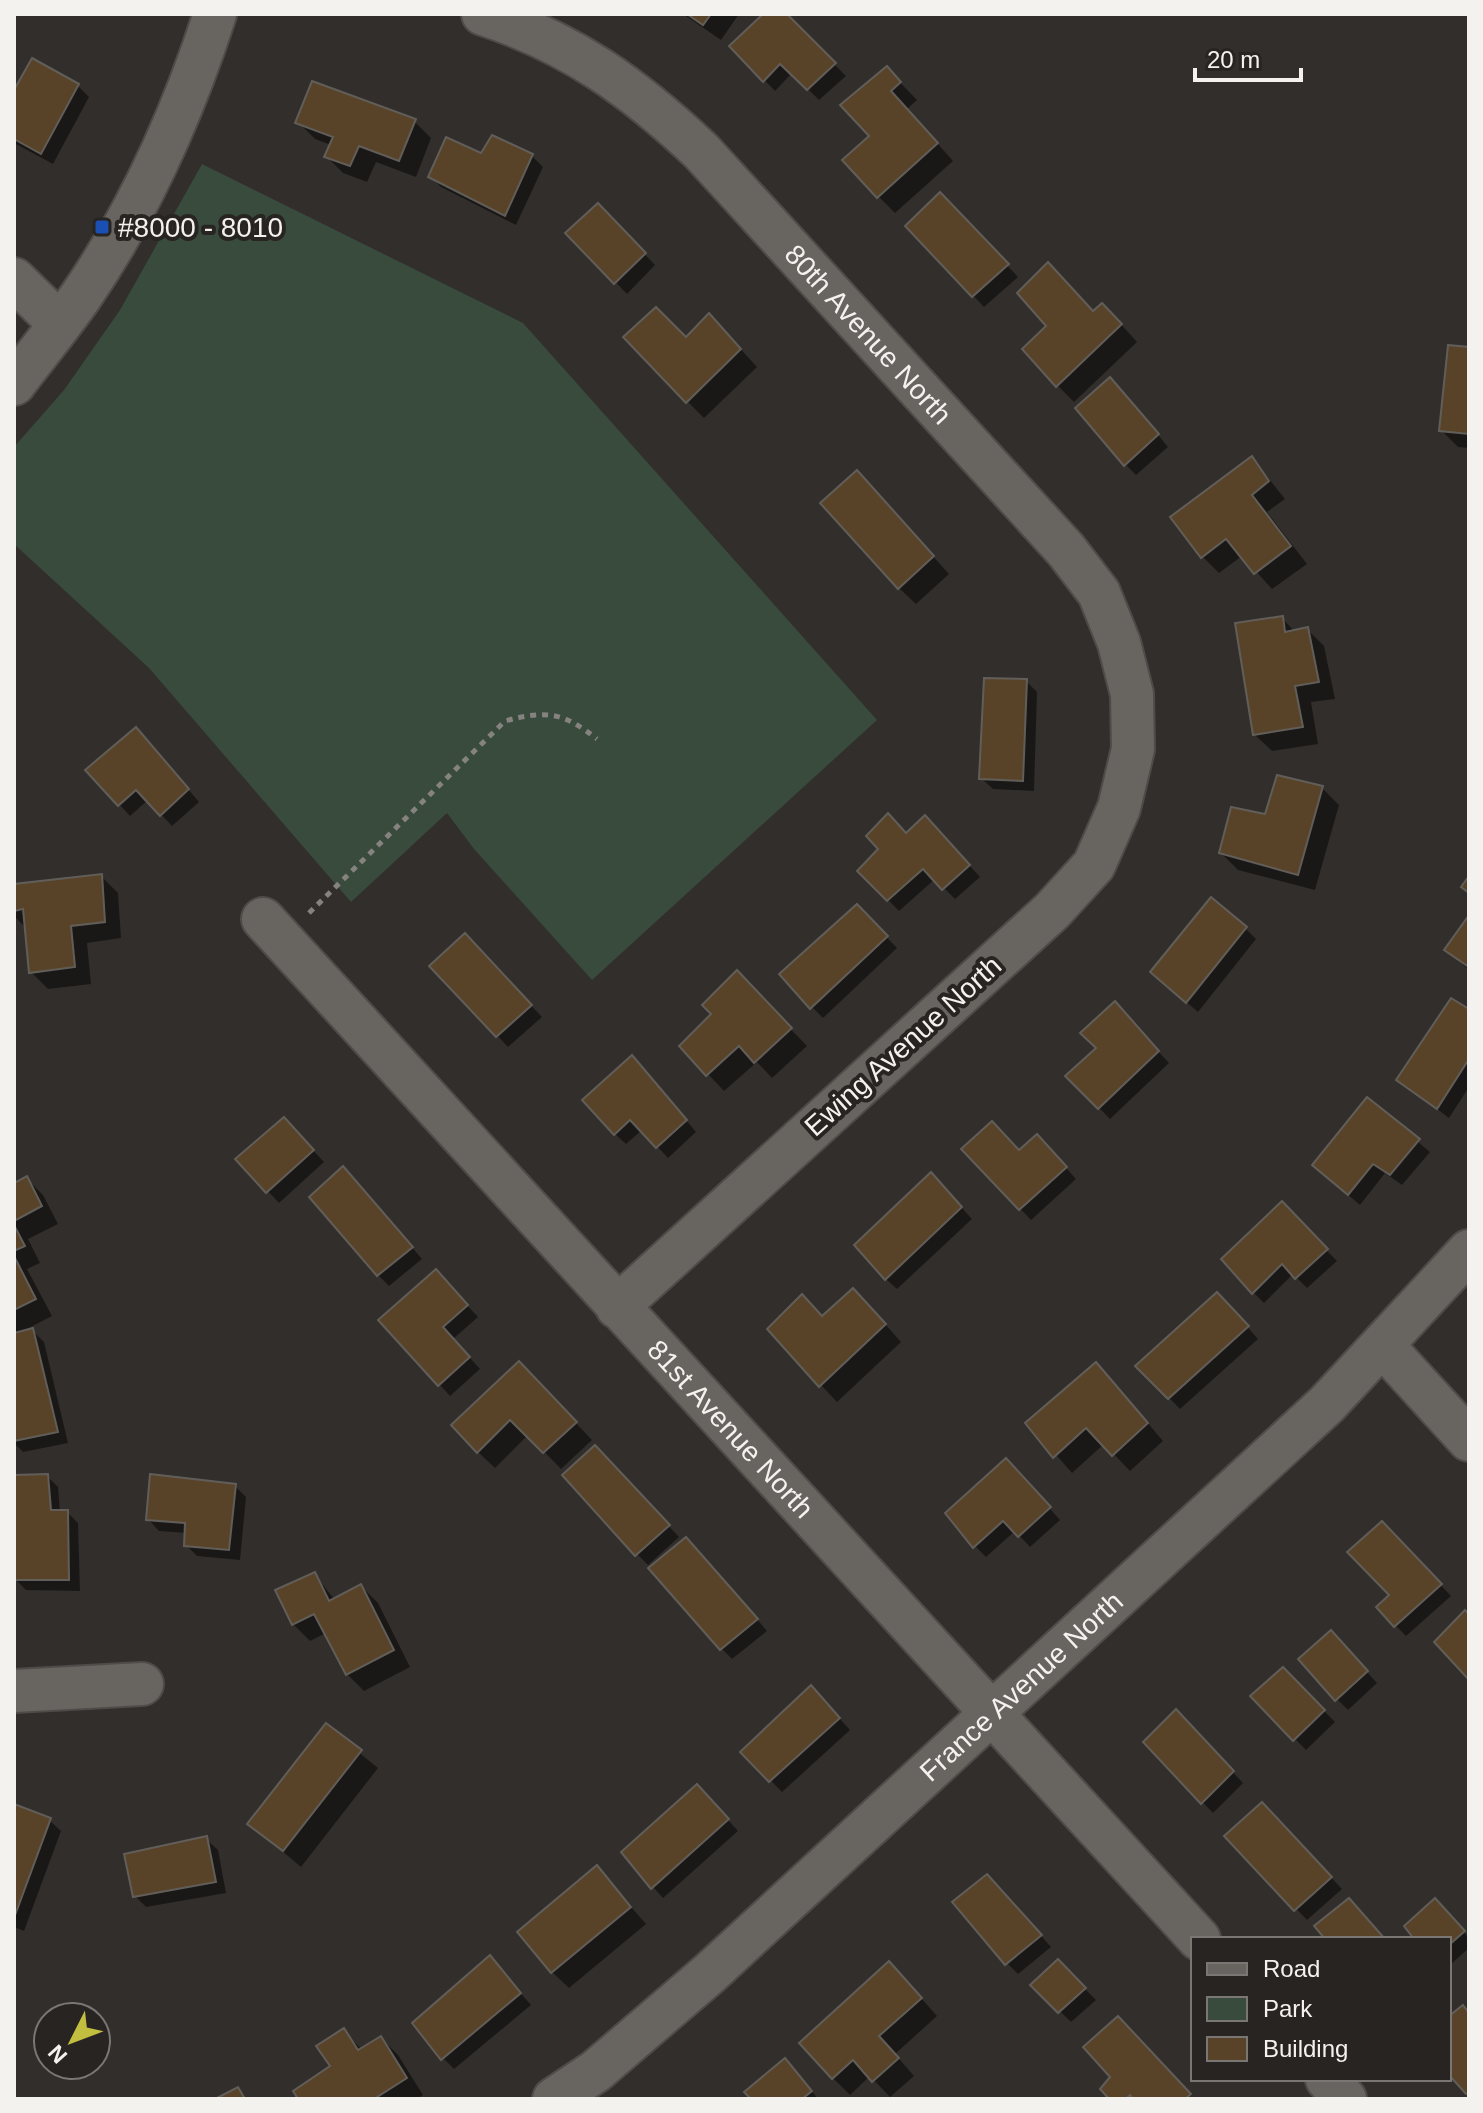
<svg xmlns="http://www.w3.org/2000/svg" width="1483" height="2113" font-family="Helvetica,sans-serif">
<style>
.green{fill:#384b3c}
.shadow{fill:#0007}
.building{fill:#594328;stroke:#615e5a;stroke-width:2}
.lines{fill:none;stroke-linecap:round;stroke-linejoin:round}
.minor-casing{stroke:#4e4b48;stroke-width:46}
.path{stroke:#85827f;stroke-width:5;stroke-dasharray:6 6;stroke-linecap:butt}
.minor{stroke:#686460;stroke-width:42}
.transit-dot{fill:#1a4fb4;stroke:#282421;stroke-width:3}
.labels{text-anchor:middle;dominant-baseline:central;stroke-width:8;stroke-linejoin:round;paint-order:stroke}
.poi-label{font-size:28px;fill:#f4f2ef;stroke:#282421;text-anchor:start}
.street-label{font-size:28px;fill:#f4f2ef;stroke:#282421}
</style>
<rect width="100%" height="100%" fill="#322e2b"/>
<!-- green -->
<polygon class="green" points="202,164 523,323 877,720 592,980 474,849 447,813 351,902 149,668 14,544 14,447 64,390 120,310"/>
<!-- shadow -->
<g class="shadow">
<polygon points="683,14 739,14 721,40"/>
<polygon points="766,14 784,14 846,76 819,100 792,73 775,91 732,46"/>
<polygon points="887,69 917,100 907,109 953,161 895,213 878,196 871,136"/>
<polygon points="78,86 89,97 53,164 14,143 14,94"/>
<polygon points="414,121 431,138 416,177 376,162 367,182 343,173 326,156 331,145 315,139 298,122"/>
<polygon points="482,155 532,156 543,167 516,225 441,187 430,176"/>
<polygon points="940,194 1018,277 984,307 908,226"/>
<polygon points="598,206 655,265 627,294 568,233"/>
<polygon points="1094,313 1119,322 1137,342 1074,402 1057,385 1049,327"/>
<polygon points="725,332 757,367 704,418 687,401 686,340"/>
<polygon points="1469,349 1469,448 1458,447 1441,430"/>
<polygon points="1121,390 1168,447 1136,475 1125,464"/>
<polygon points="1252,458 1285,499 1267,512 1307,564 1272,589 1242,556 1219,573 1203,557"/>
<polygon points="873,490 949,574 916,604 899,588"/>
<polygon points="1282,618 1295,632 1307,629 1324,646 1335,699 1311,702 1318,744 1272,751 1255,735"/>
<polygon points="1026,681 1037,692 1034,791 993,789 981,778"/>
<polygon points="147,741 199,802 172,826 148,800 130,816 88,770"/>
<polygon points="1322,788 1339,805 1315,890 1238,870 1221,853 1267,817"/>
<polygon points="936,829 980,877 955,899 935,879 899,911 860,871 906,835"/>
<polygon points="101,876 118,893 121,938 87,943 91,984 48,989 31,972 27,929 14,916 14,886"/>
<polygon points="857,907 897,948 823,1018 812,1007"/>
<polygon points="1469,918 1469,970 1446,950"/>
<polygon points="1245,928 1256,939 1198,1012 1164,983"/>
<polygon points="476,947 542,1017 508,1047 432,966"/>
<polygon points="753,990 807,1046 772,1078 757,1062 724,1091 708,1074"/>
<polygon points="1469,1012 1469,1087 1449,1118 1399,1080"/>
<polygon points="1125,1015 1169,1063 1110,1119 1068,1076 1098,1048"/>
<polygon points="643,1069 696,1132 668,1158 642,1130 626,1144 615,1134"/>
<polygon points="1368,1100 1430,1152 1402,1185 1385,1173 1360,1205 1326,1176"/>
<polygon points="295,1131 324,1162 279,1203 238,1159"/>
<polygon points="1048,1148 1076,1179 1031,1220 963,1149 1019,1153"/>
<polygon points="26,1178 43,1195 58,1224 28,1239 40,1263 27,1269 52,1316 21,1332 33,1331 44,1342 68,1443 23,1452 14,1443 14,1186"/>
<polygon points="354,1180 422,1259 389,1286 378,1275"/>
<polygon points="942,1186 972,1219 897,1289 886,1279"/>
<polygon points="1281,1204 1337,1261 1307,1288 1293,1274 1264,1303 1253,1292"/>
<polygon points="446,1282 478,1317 453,1339 480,1369 450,1396 381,1320"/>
<polygon points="1228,1305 1258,1339 1180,1409 1138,1366"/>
<polygon points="870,1307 901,1342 837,1402 821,1385 823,1318"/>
<polygon points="535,1380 592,1440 561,1469 528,1435 495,1468 478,1452"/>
<polygon points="1113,1382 1163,1441 1130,1471 1104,1444 1072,1473 1028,1423"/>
<polygon points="606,1459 679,1537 648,1565 637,1554"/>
<polygon points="1017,1471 1060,1520 1030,1547 1015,1531 986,1557 975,1546"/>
<polygon points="47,1476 58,1487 60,1512 67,1512 78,1523 80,1591 26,1590 15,1579 14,1477"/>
<polygon points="235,1486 246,1497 240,1560 197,1556 186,1545 187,1533 159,1531 148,1519"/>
<polygon points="1382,1523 1451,1596 1406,1636 1395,1625"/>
<polygon points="697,1550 767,1631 732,1659 721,1648"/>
<polygon points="314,1574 335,1600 361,1586 378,1603 410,1667 364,1691 347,1674 326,1633 310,1641 293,1624"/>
<polygon points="1341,1644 1377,1683 1348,1710 1337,1699"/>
<polygon points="1283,1669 1335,1722 1306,1750 1253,1696"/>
<polygon points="822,1699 850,1730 782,1792 743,1752"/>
<polygon points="1187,1723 1243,1783 1213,1813 1145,1742"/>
<polygon points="326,1726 378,1768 301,1867 250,1824"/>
<polygon points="708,1798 738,1831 663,1898 653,1887"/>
<polygon points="1262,1805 1342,1889 1307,1920 1227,1836"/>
<polygon points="14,1806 49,1820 61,1831 24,1931 14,1927"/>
<polygon points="206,1839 218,1850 226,1893 146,1907 135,1896"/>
<polygon points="597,1868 646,1924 569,1988 552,1972"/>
<polygon points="998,1887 1051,1947 1018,1974 1007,1963"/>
<polygon points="1446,1912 1469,1938 1469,1948 1449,1966 1449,1939 1416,1939"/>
<polygon points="490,1958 531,2005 454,2069 443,2058"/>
<polygon points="1058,1962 1096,2000 1071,2022 1033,1985"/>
<polygon points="906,1981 937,2016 895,2054 914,2076 890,2097 870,2076 850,2095 833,2078"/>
<polygon points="343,2030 362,2050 381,2038 398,2055 423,2095 417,2099 301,2099 333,2067"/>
<polygon points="785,2061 796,2071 818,2099 753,2099"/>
</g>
<!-- building -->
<g class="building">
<polygon points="687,14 711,14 703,25"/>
<polygon points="763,14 787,14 836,63 807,90 780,64 763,82 729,46"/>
<polygon points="32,58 79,84 41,154 14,139 14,90"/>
<polygon points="887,66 901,82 891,91 938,143 877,198 842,160 869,136 840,105"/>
<polygon points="312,81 416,119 399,161 359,146 350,166 324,157 333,137 295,123"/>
<polygon points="492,135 533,154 505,216 428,177 446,137 481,153"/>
<polygon points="940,192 1009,264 972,297 905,226"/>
<polygon points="598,203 646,253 614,284 565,233"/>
<polygon points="1048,262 1093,311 1102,303 1122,324 1056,387 1022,349 1046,326 1017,293"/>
<polygon points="656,307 686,337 709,313 741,349 686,403 623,337"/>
<polygon points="1448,345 1469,347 1469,434 1439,431"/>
<polygon points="1110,377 1159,434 1124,466 1075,408"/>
<polygon points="1252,456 1269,481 1252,495 1291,546 1254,574 1226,539 1201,558 1170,517"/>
<polygon points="857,470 934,556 898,589 820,503"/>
<polygon points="1283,616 1285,632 1308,627 1319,682 1295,686 1303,727 1253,735 1235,623"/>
<polygon points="984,678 1027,679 1023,781 979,779"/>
<polygon points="136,727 189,789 160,816 136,790 118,806 85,770"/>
<polygon points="1277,775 1323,786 1298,875 1219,853 1231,807 1265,814"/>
<polygon points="888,813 906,833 925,815 970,865 942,890 923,869 887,901 857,871 878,849 866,836"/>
<polygon points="102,874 105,922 71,926 75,967 29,973 23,909 14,911 14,884"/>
<polygon points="1469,876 1469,893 1461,887"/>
<polygon points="1211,897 1247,927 1186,1003 1150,972"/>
<polygon points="857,904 888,936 810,1009 779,974"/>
<polygon points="1469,915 1469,967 1444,950"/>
<polygon points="465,933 532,1005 496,1037 429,966"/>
<polygon points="737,970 792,1028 754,1063 739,1046 706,1076 679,1046 711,1014 702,1005"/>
<polygon points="1451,998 1469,1009 1469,1059 1437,1109 1396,1080"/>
<polygon points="1115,1001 1159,1051 1098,1109 1065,1076 1096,1048 1080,1033"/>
<polygon points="632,1055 687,1120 656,1148 630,1120 614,1135 582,1100"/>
<polygon points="1367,1097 1420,1139 1390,1175 1373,1164 1348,1195 1312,1165"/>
<polygon points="284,1117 314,1150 266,1193 235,1159"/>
<polygon points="992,1121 1019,1150 1037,1134 1067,1167 1019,1210 961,1149"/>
<polygon points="343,1166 413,1247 377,1276 309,1197"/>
<polygon points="931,1172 962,1207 885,1280 854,1245"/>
<polygon points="27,1176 42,1206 14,1221 14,1183"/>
<polygon points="1282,1201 1328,1249 1295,1279 1282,1264 1252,1294 1221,1259"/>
<polygon points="14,1225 25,1246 14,1251"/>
<polygon points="14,1256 36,1299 14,1310"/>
<polygon points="436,1269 468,1305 443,1327 470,1357 438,1386 378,1320"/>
<polygon points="853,1288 886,1324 819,1387 767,1329 802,1294 822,1316"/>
<polygon points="1217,1292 1249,1326 1168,1399 1135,1366"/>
<polygon points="33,1328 58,1432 14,1441 14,1333"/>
<polygon points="519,1361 577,1422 543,1453 510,1420 477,1453 451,1425"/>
<polygon points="1096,1362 1148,1423 1112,1456 1086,1428 1053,1458 1025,1423"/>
<polygon points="595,1445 670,1525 635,1556 562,1475"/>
<polygon points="1006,1458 1051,1507 1018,1537 1003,1521 973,1548 945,1513"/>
<polygon points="48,1474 51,1510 68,1510 69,1580 14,1580 14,1475"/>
<polygon points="150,1474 236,1484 229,1550 184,1546 185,1523 146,1520"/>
<polygon points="1382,1521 1442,1584 1394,1627 1376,1607 1389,1595 1347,1552"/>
<polygon points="686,1537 758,1619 720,1650 648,1568"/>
<polygon points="315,1572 329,1601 361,1584 394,1650 346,1675 314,1614 292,1625 275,1590"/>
<polygon points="1465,1610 1469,1614 1469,1680 1434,1642"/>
<polygon points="1331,1630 1368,1671 1335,1701 1298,1659"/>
<polygon points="1283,1667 1325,1710 1293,1741 1250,1696"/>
<polygon points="811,1685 840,1718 769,1782 740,1752"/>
<polygon points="1176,1709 1234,1771 1201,1804 1143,1742"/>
<polygon points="326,1723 362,1750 283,1851 247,1824"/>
<polygon points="697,1784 729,1819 651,1889 621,1852"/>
<polygon points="1262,1802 1332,1877 1294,1911 1224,1836"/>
<polygon points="14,1804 51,1818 14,1918"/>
<polygon points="207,1836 216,1882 133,1897 124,1854"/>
<polygon points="597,1865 631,1907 551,1973 517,1932"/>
<polygon points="987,1874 1042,1935 1005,1965 952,1902"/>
<polygon points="1349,1898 1385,1939 1325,1939 1314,1926"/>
<polygon points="1435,1898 1465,1931 1449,1945 1449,1939 1414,1939 1404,1926"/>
<polygon points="490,1955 521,1993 441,2060 412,2023"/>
<polygon points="1058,1959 1086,1988 1058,2013 1030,1985"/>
<polygon points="889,1961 922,1998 879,2036 899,2058 872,2082 853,2060 832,2079 799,2043"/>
<polygon points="1463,2005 1469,2013 1469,2092 1466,2094 1449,2075 1449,2016"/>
<polygon points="1118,2016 1191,2094 1185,2099 1133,2099 1130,2095 1126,2099 1109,2099 1100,2089 1110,2077 1083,2047"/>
<polygon points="344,2028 358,2050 381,2036 407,2078 374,2099 298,2099 293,2091 330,2066 316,2046"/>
<polygon points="785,2058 812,2091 802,2099 751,2099 744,2092"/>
<polygon points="238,2087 245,2099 215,2099"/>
</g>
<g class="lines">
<!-- minor casing -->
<g class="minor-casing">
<g id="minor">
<path id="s1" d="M483,14c89,29 150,73 218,137l365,399 33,43 20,50 13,51 1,55 -14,59 -25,57 -42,46 -435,396"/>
<polyline points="14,279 60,324"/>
<path d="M14,384c22,-29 46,-58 67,-88 59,-86 102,-183 134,-282"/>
<path id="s2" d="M263,919l936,1020"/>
<polyline points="1384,1347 1469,1440"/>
<polyline points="14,1691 142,1684"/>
<polyline points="1327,2079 1345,2099"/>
<path id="s3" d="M554,2099l42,-28 114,-98 617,-569 142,-153"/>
</g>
</g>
<!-- path -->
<path class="path" d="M309,913l196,-192c41,-11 58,-9 92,18"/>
<!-- minor -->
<use href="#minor" class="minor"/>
</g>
<!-- markers -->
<rect class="transit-dot" x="94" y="219" width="16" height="16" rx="4"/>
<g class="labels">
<!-- poi labels -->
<g class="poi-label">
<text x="118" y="227">#8000 - 8010</text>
</g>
<!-- street labels -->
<g class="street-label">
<text stroke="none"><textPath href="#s1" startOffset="508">80th Avenue North</textPath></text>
<text transform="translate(903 1046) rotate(-42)">Ewing Avenue North</text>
<text stroke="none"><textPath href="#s2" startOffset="692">81st Avenue North</textPath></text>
<text stroke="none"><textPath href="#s3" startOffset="624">France Avenue North</textPath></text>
</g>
</g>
<!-- border -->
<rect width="1483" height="2113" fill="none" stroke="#f4f2ef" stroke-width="32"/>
<!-- legend -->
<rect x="1191" y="1937" width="260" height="144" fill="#282421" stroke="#7a7673" stroke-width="2"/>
<rect x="1207" y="1963" width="40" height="12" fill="#686460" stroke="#7a7673" stroke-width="2"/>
<text x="1263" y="1977" font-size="24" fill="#f4f2ef">Road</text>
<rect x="1207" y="1997" width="40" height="24" fill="#384b3c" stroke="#7a7673" stroke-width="2"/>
<text x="1263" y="2017" font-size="24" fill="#f4f2ef">Park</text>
<rect x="1207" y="2037" width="40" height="24" fill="#594328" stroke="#7a7673" stroke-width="2"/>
<text x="1263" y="2057" font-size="24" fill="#f4f2ef">Building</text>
<!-- north arrow -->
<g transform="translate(72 2041) rotate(228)"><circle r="38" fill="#282421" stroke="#7a7673" stroke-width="2"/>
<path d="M0-6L14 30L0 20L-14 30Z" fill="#c1be40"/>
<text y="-12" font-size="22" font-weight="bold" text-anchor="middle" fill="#f4f2ef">N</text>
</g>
<!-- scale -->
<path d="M1195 68v12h106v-12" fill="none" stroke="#f4f2ef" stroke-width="4"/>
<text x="1207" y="68" font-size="24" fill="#f4f2ef" stroke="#282421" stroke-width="6" paint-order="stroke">20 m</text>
</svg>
